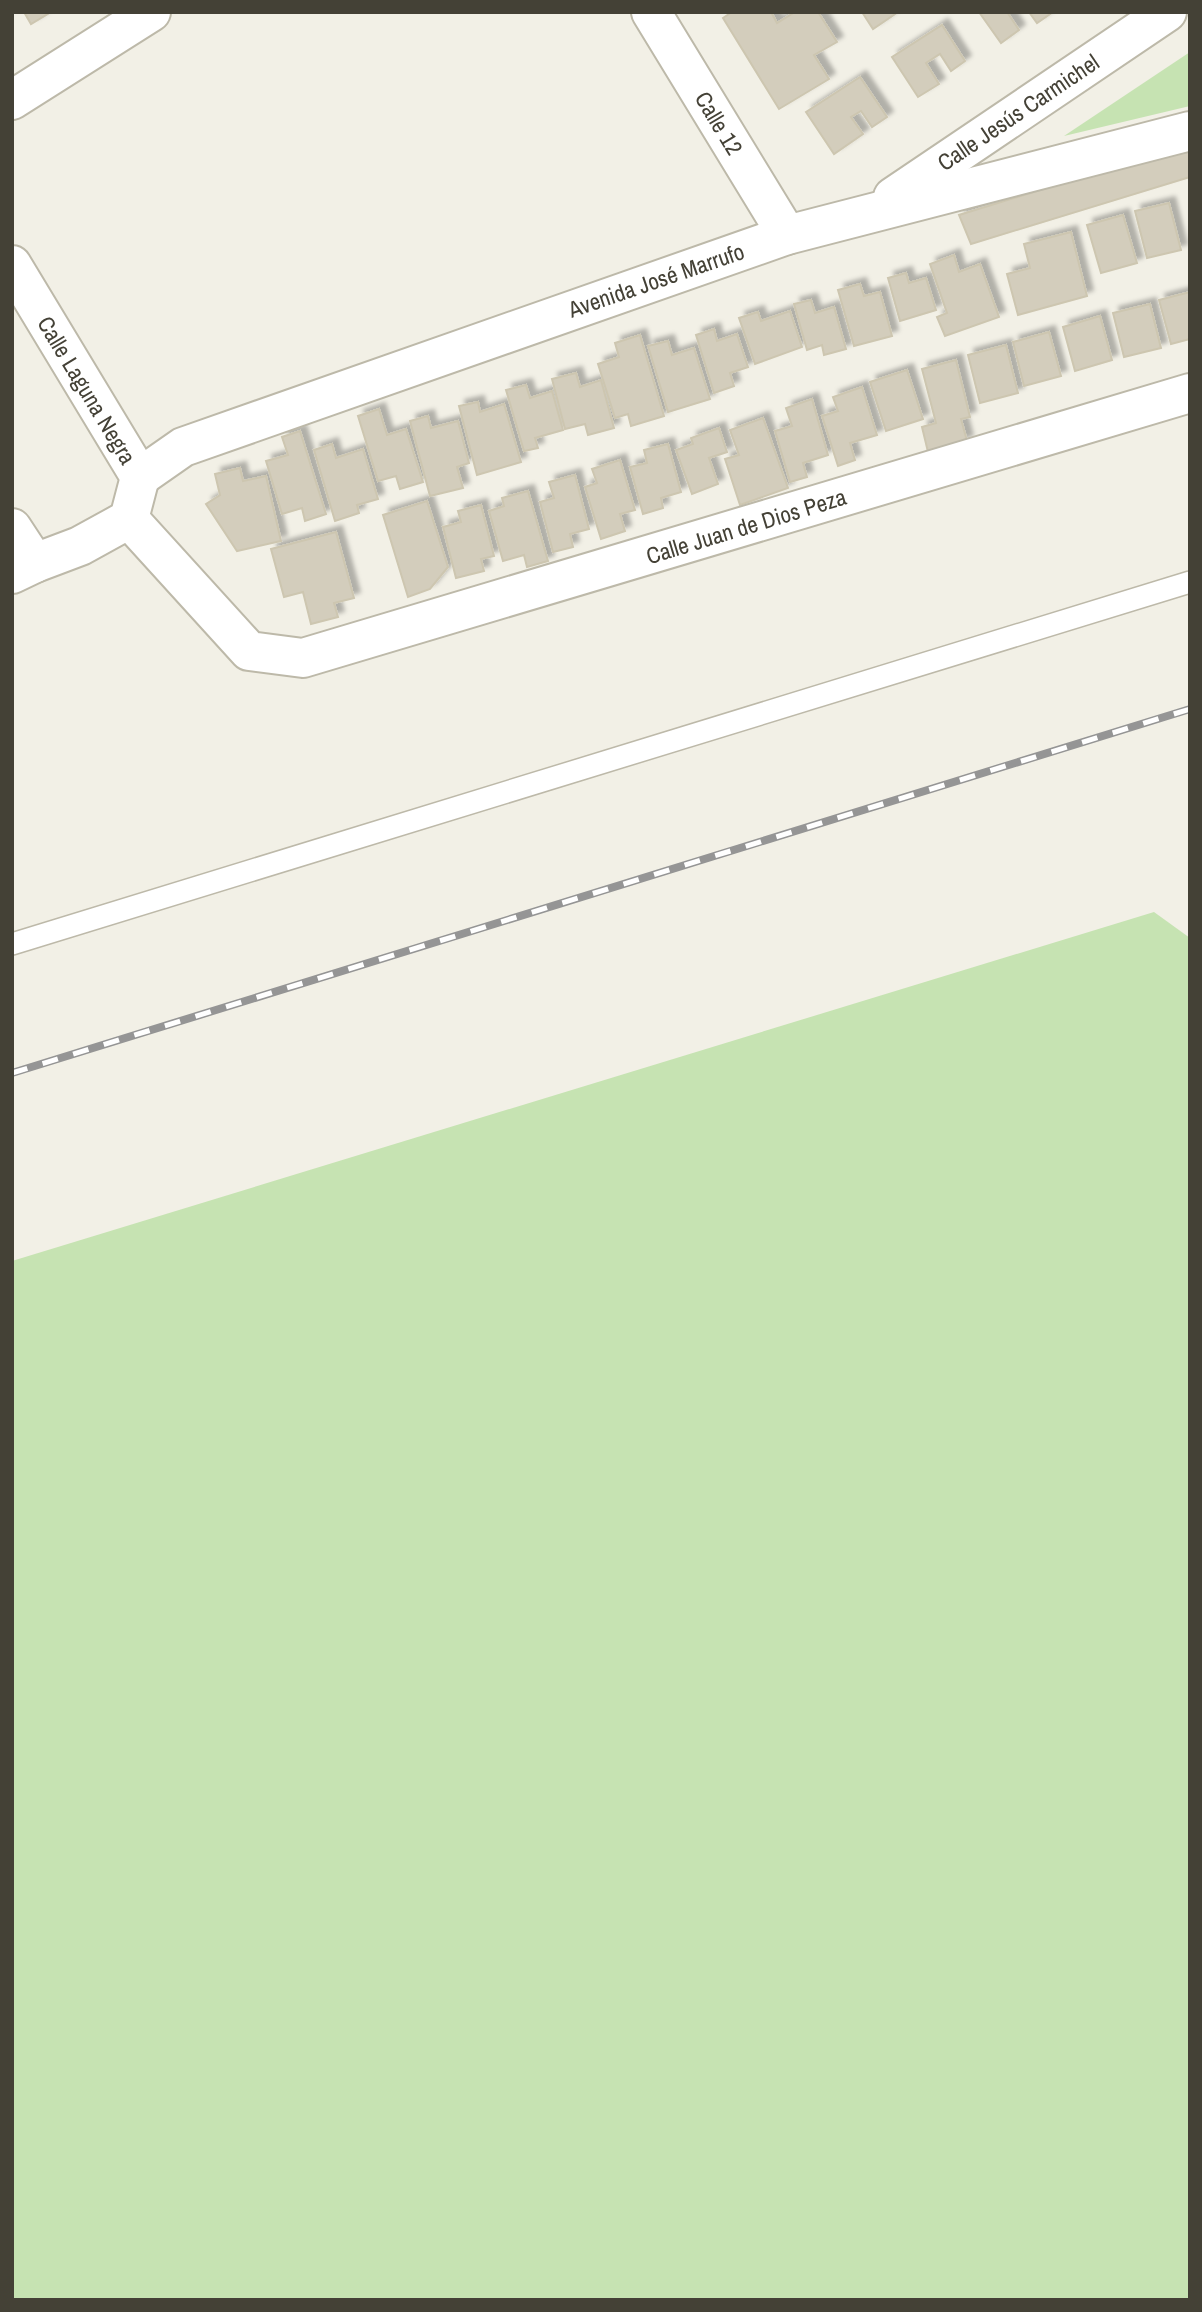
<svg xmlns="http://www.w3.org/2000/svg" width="1202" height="2312" font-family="'Archivo Narrow',sans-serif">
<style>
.green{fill:#c6e3b2}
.building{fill:#d3cdbc;stroke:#cdc6b0;stroke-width:2;filter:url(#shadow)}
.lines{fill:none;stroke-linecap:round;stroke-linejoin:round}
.lane-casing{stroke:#bdb9a9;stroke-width:24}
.street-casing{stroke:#bdb9a9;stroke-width:42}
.lane{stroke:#fff;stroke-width:21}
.street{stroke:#fff;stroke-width:38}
.rail-casing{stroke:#959595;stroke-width:8}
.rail{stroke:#fff;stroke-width:5;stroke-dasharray:16;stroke-linecap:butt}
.labels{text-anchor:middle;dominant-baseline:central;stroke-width:6;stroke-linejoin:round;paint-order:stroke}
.street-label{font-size:23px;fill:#444136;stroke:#fff}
</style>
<defs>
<filter id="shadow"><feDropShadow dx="6" dy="-6" stdDeviation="2" flood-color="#0004"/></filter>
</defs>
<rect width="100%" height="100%" fill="#f2f0e6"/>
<!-- green -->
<g class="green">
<polygon points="1190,52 1190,106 1064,136"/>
<polygon points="1154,912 1190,938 1190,2300 12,2300 12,1261"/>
</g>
<!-- building -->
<g class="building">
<polygon points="24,12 51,12 31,24"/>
<polygon points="732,12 771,12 777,23 795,12 818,12 837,42 814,55 829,79 779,109 723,18"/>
<polygon points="862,12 898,12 873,29"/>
<polygon points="979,12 1007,12 1019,30 1001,43"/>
<polygon points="1029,12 1053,12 1037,23"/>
<polygon points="942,25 965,61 951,71 940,54 926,63 939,84 918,97 892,57"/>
<polygon points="860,77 887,117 872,127 861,111 851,117 863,134 834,154 806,112"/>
<polygon points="1190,144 1190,177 971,244 959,215"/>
<polygon points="1169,203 1181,250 1147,258 1135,211"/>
<polygon points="1123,215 1137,263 1101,273 1087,225"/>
<polygon points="1071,232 1087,296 1018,315 1007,274 1030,268 1024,244"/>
<polygon points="954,255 959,272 980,264 999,317 945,336 937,317 947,313 930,264"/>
<polygon points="906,273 909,283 926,278 936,310 900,321 888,278"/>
<polygon points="860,284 864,296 880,292 892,336 854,346 838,290"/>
<polygon points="1190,292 1190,339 1171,344 1159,300"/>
<polygon points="811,300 815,313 834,307 846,349 824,355 822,345 807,350 794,304"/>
<polygon points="1150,304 1161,348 1124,357 1113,313"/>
<polygon points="790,311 802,347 755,364 739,318 758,312 761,321"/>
<polygon points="1100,316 1112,360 1075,371 1063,327"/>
<polygon points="714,329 717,341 737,334 748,367 730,373 734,386 714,393 696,335"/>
<polygon points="1049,332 1061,376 1024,386 1013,342"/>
<polygon points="640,335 664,416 631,426 628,414 615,418 598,364 619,357 615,343"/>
<polygon points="668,341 672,355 694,348 710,399 668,412 648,346"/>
<polygon points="1006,345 1018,393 980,403 968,355"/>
<polygon points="956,360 970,417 961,419 967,441 928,452 922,427 936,423 922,369"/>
<polygon points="907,370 923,419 886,431 870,382"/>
<polygon points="576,373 580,387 601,380 614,428 588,435 585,424 565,429 552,379"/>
<polygon points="526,385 530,398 552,391 563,430 535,438 538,448 524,451 506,390"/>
<polygon points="862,387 877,435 850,443 855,460 838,466 822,416 838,411 833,397"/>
<polygon points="812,399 828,455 803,463 807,477 790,482 775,431 792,426 786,408"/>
<polygon points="478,402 480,412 504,404 521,462 477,475 459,406"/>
<polygon points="379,409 387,435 406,429 423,482 400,489 396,476 378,481 358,416"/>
<polygon points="428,416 431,428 458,421 469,463 457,467 463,488 430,496 410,421"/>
<polygon points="763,418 788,488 740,505 725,459 739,455 730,430"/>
<polygon points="719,428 727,452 709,458 718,484 692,494 676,450 693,444 691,438"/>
<polygon points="300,431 326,514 305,521 302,508 282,514 266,461 288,455 282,437"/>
<polygon points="332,444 336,458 363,449 378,499 357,505 359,513 335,521 314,450"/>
<polygon points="668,444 681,492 661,498 663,508 643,514 630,467 647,463 644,450"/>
<polygon points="620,460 635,510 620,514 625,531 601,539 585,487 597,483 592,469"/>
<polygon points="240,468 243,481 266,476 281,541 237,551 206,504 220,495 215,474"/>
<polygon points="575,475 589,529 570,534 573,547 553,552 540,502 554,498 549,482"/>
<polygon points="528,491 548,561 527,567 524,555 503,561 489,511 504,506 502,498"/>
<polygon points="427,501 448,567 430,589 408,597 383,515"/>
<polygon points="481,505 494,556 481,559 484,571 456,578 443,527 461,522 458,511"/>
<polygon points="336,532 354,598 334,603 338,617 311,624 303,592 284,597 271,549"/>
</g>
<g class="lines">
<!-- lane casing -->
<g class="lane-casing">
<polyline id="lane" points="12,944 1190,582"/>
</g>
<!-- street casing -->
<g class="street-casing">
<g id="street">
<polyline points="651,12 787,235"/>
<polyline points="12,100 151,12"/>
<polyline points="893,197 1167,12"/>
<polyline points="12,265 140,477 129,519 80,546 35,563 12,574"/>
<polyline points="140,477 183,447 787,235 1190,131"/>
<polyline points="129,519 249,651 303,658 1190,393"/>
<polyline points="12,528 35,563"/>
</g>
</g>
<!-- lane -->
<use href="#lane" class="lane"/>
<!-- street -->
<use href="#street" class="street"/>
<!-- rail casing -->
<g class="rail-casing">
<polyline id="rail" points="12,1073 1190,709"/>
</g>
<!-- rail -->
<use href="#rail" class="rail"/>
</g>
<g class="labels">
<!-- street labels -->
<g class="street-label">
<text transform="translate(1018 112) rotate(-34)">Calle Jesús Carmichel</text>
<text transform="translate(719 123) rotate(59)">Calle 12</text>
<text transform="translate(656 280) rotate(-19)">Avenida José Marrufo</text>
<text transform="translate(87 390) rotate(59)">Calle Laguna Negra</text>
<text transform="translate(746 526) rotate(-17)">Calle Juan de Dios Peza</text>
</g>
</g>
<!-- border -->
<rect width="1202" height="2312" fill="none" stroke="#444136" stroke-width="28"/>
</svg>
